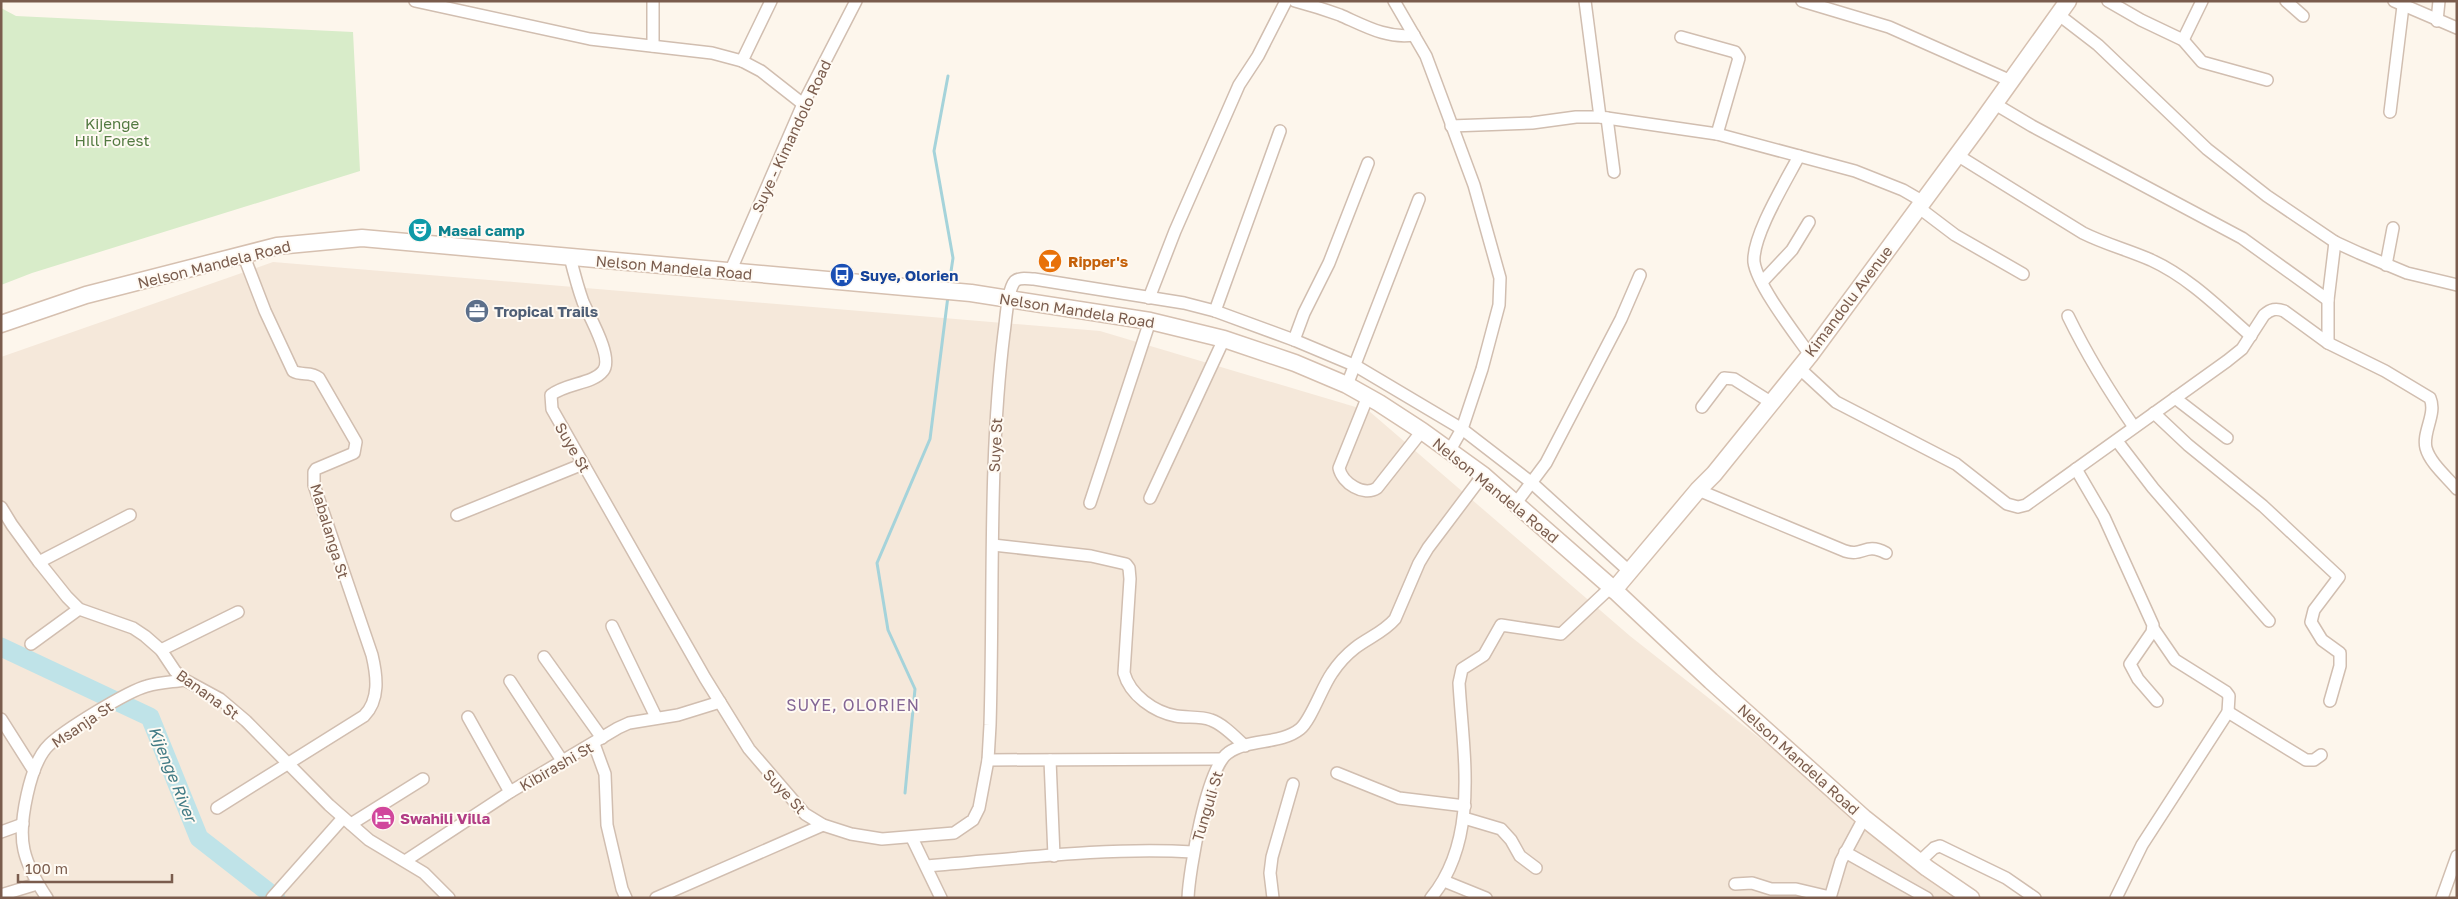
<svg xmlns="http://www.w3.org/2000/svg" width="2458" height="899" font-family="'Golos Text',sans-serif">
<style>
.residential{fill:#f5e8da}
.green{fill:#d8ecc9}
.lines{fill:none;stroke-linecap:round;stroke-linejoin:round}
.stream{stroke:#a5d3da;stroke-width:3}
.river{stroke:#bfe3e8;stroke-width:19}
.street-casing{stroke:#d1beb0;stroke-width:14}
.secondary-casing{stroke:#d6c0b0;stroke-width:19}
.street{stroke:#fff;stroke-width:11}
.secondary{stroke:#fff;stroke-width:16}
.labels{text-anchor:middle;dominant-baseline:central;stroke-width:4;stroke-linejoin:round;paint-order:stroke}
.park-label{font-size:15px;fill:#537a41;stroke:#fffaf3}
.street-label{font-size:15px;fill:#7a5c4d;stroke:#fffaf3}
.culture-label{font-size:15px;font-weight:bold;fill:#0d838f;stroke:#fffaf3;text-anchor:start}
.food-label{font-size:15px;font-weight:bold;fill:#c56008;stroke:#fffaf3;text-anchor:start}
.transit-label{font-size:15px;font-weight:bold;fill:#164399;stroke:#fffaf3;text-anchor:start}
.service-label{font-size:15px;font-weight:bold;fill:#4e5e75;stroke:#fffaf3;text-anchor:start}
.hotel-label{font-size:15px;font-weight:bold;fill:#b23c85;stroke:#fffaf3;text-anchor:start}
.neighbourhood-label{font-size:16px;letter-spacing:1px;fill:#846695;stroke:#fffaf3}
.water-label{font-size:16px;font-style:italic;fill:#437c86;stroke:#fffaf3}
</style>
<rect width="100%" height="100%" fill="#fdf6ec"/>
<!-- residential -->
<polygon class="residential" points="273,262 1100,331 1369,411 1630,636 1962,898 1,898 1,357"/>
<!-- green -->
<polygon class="green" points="1,8 16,16 353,32 360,171 32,273 1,285"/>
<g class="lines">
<!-- stream -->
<g class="stream">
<polyline points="948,76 934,151 953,258 949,285"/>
<polyline points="905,793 915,689 888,630 877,563 930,439 948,296"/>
</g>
<!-- river -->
<polyline class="river" points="1,647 150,717 199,838 276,898"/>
<!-- street casing -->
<g class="street-casing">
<g id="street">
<polyline points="415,1 590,39 712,53 742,61 761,71 803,104"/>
<path d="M1295,1c15,4 31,9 45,14 25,11 47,24 74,20"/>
<polyline points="1394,1 1426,56 1435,80 1474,185 1500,278 1499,305 1482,369 1462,429 1450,450"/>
<polyline points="1585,1 1600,117"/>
<polyline points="1802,1 1889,27 2011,81"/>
<polyline points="2108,1 2141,20 2183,40 2202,62 2267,80"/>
<polyline points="2286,1 2303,16"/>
<polyline points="2394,1 2457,28"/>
<polyline points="2059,15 2098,45 2207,149 2267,196 2335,242 2359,253 2407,273 2457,285"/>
<polyline points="2437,21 2439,1"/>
<polyline points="1681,37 1735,52 1739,58 1717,134"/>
<polyline points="2183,40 2202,1"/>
<polyline points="653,46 653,1"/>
<polyline points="742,61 771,1"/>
<polyline points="1995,104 2032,126 2242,238 2328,300"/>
<polyline points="2390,112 2403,6"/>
<polyline points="1607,118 1614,172"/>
<polyline points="1451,126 1532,123 1576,117 1600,117 1717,134 1855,171 1903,190 1922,201"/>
<path d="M1957,155l126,78c22,11 45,17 68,27 39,18 68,48 100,76"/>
<path d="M1799,156c-13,25 -47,80 -45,106 3,23 42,73 56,93"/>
<polyline points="1918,207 1955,235 2023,274"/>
<path d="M570,257c4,16 8,31 13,45 6,14 31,56 20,69 -10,13 -37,12 -52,24l1,14 153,269 44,71 56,65 18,11 28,9 31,5 72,-6 19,-13 6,-12 9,-48 2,-35c4,-131 -2,-262 14,-392 2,-12 3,-43 11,-52 5,-4 13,-2 19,-2l150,24 31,8 79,29 62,26 106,63 70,54 98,89"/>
<polyline points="2386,265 2393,228"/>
<polyline points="730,272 803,104 856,1"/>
<polyline points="1762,282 1792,250 1809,222"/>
<polyline points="1149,298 1175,231 1239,85 1258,56 1286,1"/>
<polyline points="1215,311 1280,131"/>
<path d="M2068,316c19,39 41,75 66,111"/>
<polyline points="1294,340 1304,313 1329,263 1368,163"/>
<polyline points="2328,343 2328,300 2335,242"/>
<path d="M1798,367l38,35 120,62 51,40 11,3 8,-2 201,-144 15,-12 22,-34c7,-6 12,-7 20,-4l44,32 57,28 45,27c7,16 -8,34 -4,50 4,15 21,29 31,41"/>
<polyline points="1347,385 1419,199"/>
<path d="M1368,396l-29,72c3,15 25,29 38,20l45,-57"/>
<polyline points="2175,398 2227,438"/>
<polyline points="1702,407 1724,378 1734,379 1772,403"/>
<polyline points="2154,413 2188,445 2263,506 2339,577 2314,610 2311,622 2322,640 2340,653 2340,666 2330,701"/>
<polyline points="2117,441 2153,488 2269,621"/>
<polyline points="2076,469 2104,517 2153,625 2152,632 2130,664 2138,679 2157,701"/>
<path d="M1698,490l147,61c18,6 20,-9 41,2"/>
<polyline points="1150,498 1224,339"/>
<polyline points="1090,503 1150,321"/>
<polyline points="1516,503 1546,463 1621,319 1640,275"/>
<polyline points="1,507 12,525 39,562 67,597 79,609 133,628 145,636 161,650 175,671 185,680 220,699 246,721 329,805 369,840 424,873 449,898"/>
<polyline points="457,515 583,464"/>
<path d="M993,545l98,11 35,8 3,4 1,11 -6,94c6,22 30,39 52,43 11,2 24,0 35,4 12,4 24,17 34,26"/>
<polyline points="39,562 130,515"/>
<polyline points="612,626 656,717"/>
<polyline points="31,644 79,609"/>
<polyline points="161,650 238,612"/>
<polyline points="544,657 602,738"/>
<polyline points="510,681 563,762"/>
<polyline points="2228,712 2306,760 2314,760 2321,755"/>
<polyline points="468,717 510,792"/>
<polyline points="1,719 34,771"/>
<polyline points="594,744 605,774 607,825 622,889 626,898"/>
<polyline points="988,760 1221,759"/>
<polyline points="1050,760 1054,856"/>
<polyline points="1337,773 1399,798 1465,806"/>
<path d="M217,808l147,-92c16,-16 13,-40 8,-61l-58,-170v-13l2,-3 38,-16 2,-11 -37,-64c-8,-7 -18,-2 -26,-7l-28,-60 -22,-57"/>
<polyline points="1464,818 1501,829 1511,840 1520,856 1536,868"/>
<polyline points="351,824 423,779"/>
<polyline points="1,832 23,824"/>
<polyline points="912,838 941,898"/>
<polyline points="1845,852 1927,898"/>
<polyline points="405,861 510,792 618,728 629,723 678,715 720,702"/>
<polyline points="1919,862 1934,848 1940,846 2006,878 2035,898"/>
<path d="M927,866c88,-7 178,-19 266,-14"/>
<polyline points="1444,881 1486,898"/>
<polyline points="1735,884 1752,883 1771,889 1796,889 1830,897"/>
<polyline points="1,895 37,884"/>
<path d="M47,898c-10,-15 -19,-30 -23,-48 -6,-26 6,-87 25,-105 15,-15 79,-54 98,-59 13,-4 26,-4 38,-6"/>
<polyline points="272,898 343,818"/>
<polyline points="656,898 823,825"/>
<path d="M1188,898c1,-27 19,-131 40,-145 21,-15 52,-8 72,-24 11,-9 22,-42 32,-56 6,-9 14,-18 23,-25 13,-10 29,-16 40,-29l24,-56 9,-15 55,-73"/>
<polyline points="1273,898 1270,873 1272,857 1293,784"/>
<path d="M1431,898c49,-60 32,-144 28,-215l3,-14 22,-14 17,-30 60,9 50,-47"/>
<polyline points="1830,898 1841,861 1864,818"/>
<polyline points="2116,898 2142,845 2228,712 2229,696 2226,692 2175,660 2153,628"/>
<polyline points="2442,898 2457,856"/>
</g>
</g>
<!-- secondary casing -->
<g class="secondary-casing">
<g id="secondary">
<polyline points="1,324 86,295 277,246 362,238 971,293 1150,321 1224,339 1295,363 1347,385 1379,403 1422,431 1483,475 1611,587 1711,681 1864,818 1927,868 1971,898"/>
<polyline points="1614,590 1698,490 1714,474 1810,355 1978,127 2068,1"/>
</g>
</g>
<!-- street -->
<use href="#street" class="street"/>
<!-- secondary -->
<use href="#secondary" class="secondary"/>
</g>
<!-- icons -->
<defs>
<g id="theatre-disc" transform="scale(1.25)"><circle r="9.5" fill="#0f9aa8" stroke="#fffaf3"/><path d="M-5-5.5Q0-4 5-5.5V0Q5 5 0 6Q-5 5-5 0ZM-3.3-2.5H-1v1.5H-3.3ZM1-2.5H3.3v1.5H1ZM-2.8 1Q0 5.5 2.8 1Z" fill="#fff"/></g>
<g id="bar-disc" transform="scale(1.25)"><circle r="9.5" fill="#e8710a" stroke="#fffaf3"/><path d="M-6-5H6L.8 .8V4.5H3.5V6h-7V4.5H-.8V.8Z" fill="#fff"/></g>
<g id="bus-disc" transform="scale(1.25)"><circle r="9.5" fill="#1a4fb4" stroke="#fffaf3"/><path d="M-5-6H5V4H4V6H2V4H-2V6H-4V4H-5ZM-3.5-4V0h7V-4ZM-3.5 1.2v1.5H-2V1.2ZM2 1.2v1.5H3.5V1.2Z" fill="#fff"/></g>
<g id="office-disc" transform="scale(1.25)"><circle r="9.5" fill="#5c6f8a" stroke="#fffaf3"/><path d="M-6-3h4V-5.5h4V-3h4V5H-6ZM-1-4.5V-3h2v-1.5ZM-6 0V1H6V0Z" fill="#fff"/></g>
<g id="hotel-disc" transform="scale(1.25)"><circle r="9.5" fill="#d1479c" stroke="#fffaf3"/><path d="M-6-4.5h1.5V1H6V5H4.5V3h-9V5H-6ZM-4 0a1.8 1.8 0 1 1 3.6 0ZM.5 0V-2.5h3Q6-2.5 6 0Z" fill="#fff"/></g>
</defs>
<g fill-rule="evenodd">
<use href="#theatre-disc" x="420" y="230"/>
<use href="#bar-disc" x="1050" y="261"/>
<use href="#bus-disc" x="842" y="275"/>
<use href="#office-disc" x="477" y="311"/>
<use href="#hotel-disc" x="383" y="818"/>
</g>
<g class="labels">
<!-- park labels -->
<g class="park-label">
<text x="112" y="123">Kijenge<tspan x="112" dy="17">Hill Forest</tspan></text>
</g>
<!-- street labels -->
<g class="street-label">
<text transform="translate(791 136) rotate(-65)">Suye - Kimandolo Road</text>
<text transform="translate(214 264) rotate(-14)">Nelson Mandela Road</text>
<text transform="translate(674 267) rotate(5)">Nelson Mandela Road</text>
<text transform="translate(1848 301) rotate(-53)">Kimandolu Avenue</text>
<text transform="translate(1077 310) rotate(9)">Nelson Mandela Road</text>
<text transform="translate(995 445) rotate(-87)">Suye St</text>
<text transform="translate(573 447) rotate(60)">Suye St</text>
<text transform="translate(1496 490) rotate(39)">Nelson Mandela Road</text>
<text transform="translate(330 531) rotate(73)">Mabalanga St</text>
<text transform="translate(208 694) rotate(36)">Banana St</text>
<text transform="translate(82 724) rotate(-34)">Msanja St</text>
<text transform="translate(1799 759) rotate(42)">Nelson Mandela Road</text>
<text transform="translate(556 766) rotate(-30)">Kibirashi St</text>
<text transform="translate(785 791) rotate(47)">Suye St</text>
<text transform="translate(1207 806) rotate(-73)">Tunguli St</text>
</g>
<!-- culture labels -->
<g class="culture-label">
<text x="438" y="230">Masai camp</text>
</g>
<!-- food labels -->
<g class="food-label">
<text x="1068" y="261">Ripper's</text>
</g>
<!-- transit labels -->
<g class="transit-label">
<text x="860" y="275">Suye, Olorien</text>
</g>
<!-- service labels -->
<g class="service-label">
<text x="494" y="311">Tropical Trails</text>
</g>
<!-- hotel labels -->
<g class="hotel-label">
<text x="400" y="818">Swahili Villa</text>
</g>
<!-- neighbourhood labels -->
<g class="neighbourhood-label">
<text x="853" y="705">SUYE, OLORIEN</text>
</g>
<!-- water labels -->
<g class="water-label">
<text transform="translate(173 774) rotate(68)">Kijenge River</text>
</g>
</g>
<!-- border -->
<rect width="2458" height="899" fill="none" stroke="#7a5c4d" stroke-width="5"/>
<!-- scale -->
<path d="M18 874v8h154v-8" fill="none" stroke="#7a5c4d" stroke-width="2.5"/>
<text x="25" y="874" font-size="15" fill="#7a5c4d" stroke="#fffaf3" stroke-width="4" paint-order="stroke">100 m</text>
</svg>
